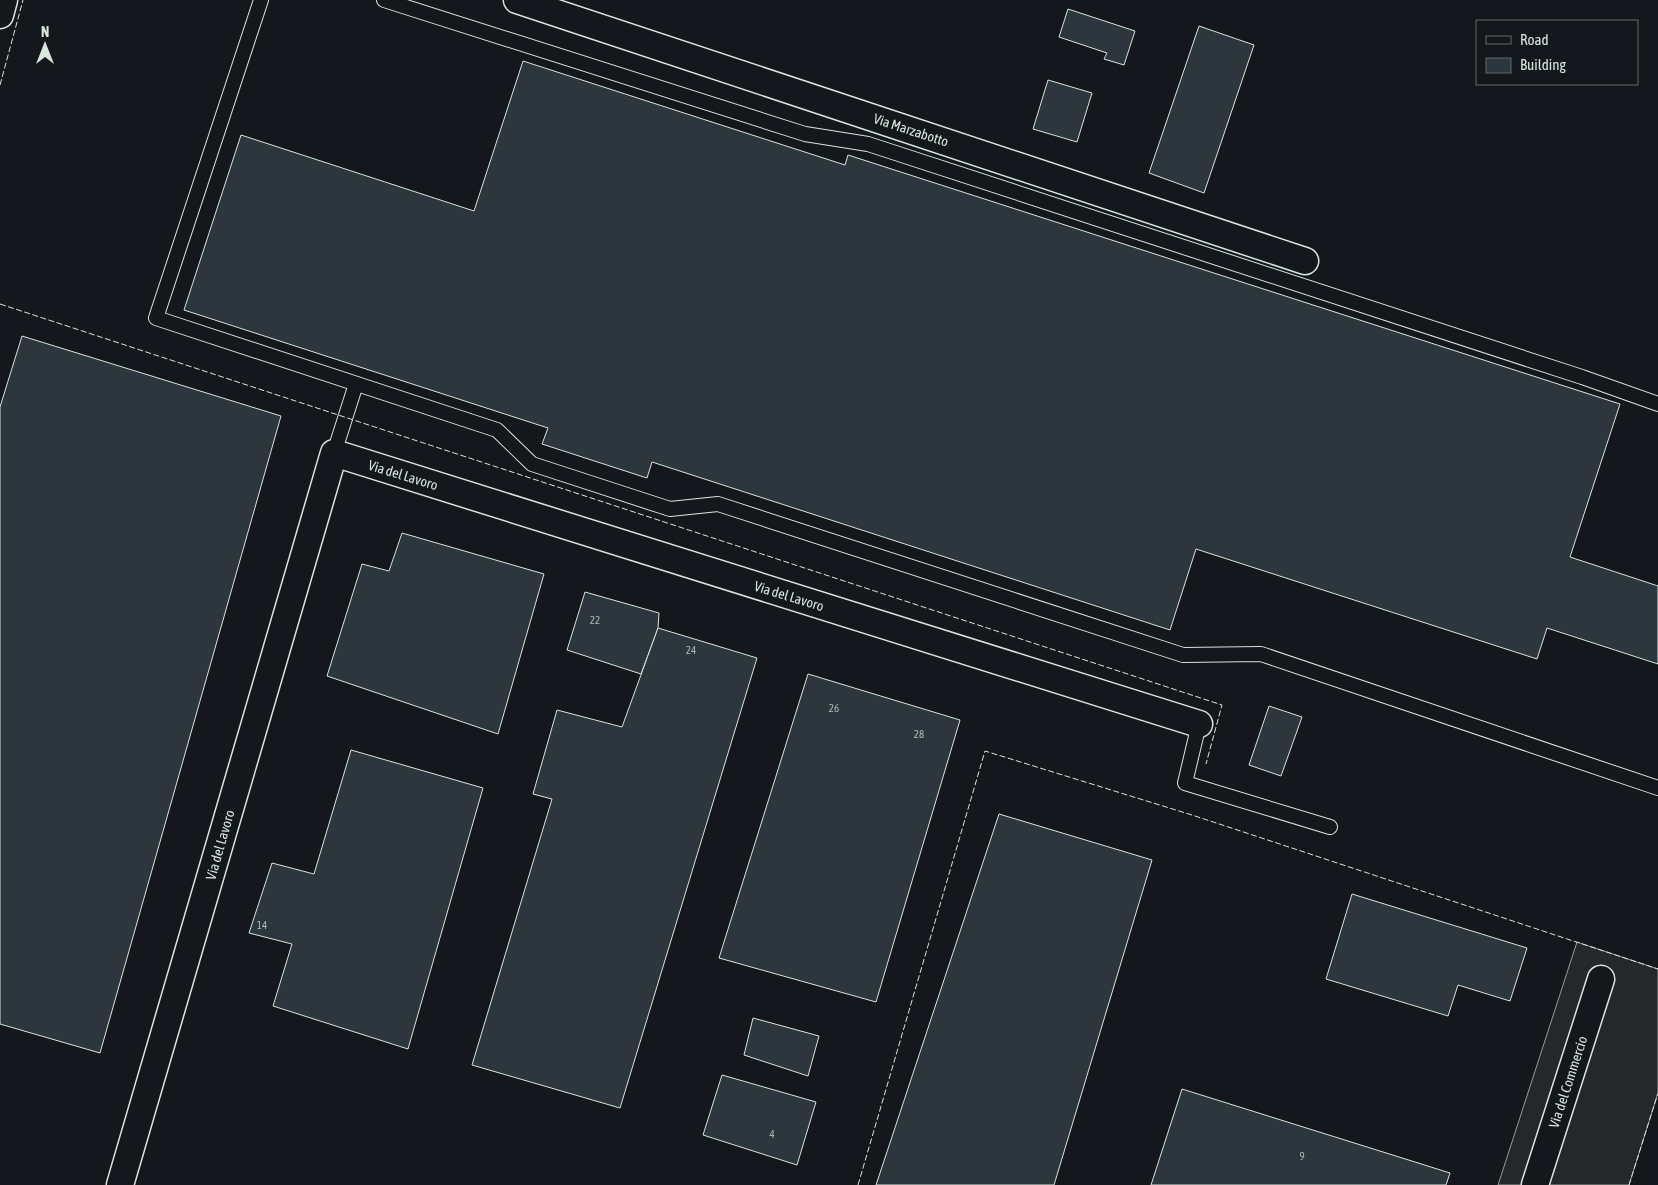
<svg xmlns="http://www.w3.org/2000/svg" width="1658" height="1185" font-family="'Asap Condensed',sans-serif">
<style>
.parking{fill:#24282b;stroke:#939e99}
.building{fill:#2c363c;stroke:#d8e6dc}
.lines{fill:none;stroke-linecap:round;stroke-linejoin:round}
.lane-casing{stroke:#d8e6dc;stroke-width:16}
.street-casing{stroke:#d8e6dc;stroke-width:29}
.lane{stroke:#14181c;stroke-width:14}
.street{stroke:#14181c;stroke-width:26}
.fence{stroke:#d8e6dc;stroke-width:1;stroke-dasharray:6 2.5;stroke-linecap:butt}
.labels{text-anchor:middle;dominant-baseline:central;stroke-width:4;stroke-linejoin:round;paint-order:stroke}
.number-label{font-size:11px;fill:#adbab4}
.street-label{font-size:14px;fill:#d8e6dc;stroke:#14181c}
</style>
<rect width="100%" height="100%" fill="#14181c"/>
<!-- parking -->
<polygon class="parking" points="1577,942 1658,969 1658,1093 1629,1185 1498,1185"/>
<!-- building -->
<g class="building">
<polygon points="1068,9 1135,31 1124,65 1104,59 1107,53 1059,37"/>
<polygon points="1199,26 1254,45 1204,193 1149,173"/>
<polygon points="523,61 845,165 848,155 1620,404 1570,557 1658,586 1658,664 1547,628 1537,659 1196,549 1170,630 652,462 647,478 542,444 548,428 184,310 241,135 474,211"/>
<polygon points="1048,80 1092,93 1077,142 1033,129"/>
<polygon points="22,336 281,416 100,1053 0,1024 0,407"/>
<polygon points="402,533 544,574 498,734 327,676 362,564 389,571"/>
<polygon points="585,592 659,613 658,628 641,674 567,650"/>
<polygon points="658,628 757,658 620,1108 472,1065 552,799 533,794 557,710 622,727"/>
<polygon points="808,674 960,720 876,1002 719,958"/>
<polygon points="1269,706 1302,717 1281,776 1249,765"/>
<polygon points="351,750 483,788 408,1049 273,1006 292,944 249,933 272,863 314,874"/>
<polygon points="999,814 1152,860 1054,1185 876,1185"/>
<polygon points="1352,894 1527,948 1510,1001 1458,985 1448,1016 1326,979"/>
<polygon points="753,1018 819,1036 808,1076 744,1055"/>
<polygon points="722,1075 816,1102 797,1165 703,1135"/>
<polygon points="1182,1089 1450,1173 1446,1185 1151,1185"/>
</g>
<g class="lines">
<!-- lane casing -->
<g class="lane-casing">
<g id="lane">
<polyline points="261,0 156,318 497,430 532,464 670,509 718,504 1183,655 1261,654 1658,788"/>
<polyline points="384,0 805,134 868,144 1582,377 1658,404"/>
<polyline points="334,453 356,384"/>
<polyline points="1199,724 1185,783 1330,827"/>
</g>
</g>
<!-- street casing -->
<g class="street-casing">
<g id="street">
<polyline points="517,0 1305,261"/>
<polyline points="0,15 4,0"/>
<polyline points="120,1185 334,453 1199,724"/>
<polyline points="1535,1185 1601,979"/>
</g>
</g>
<!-- lane -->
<use href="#lane" class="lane"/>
<!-- street -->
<use href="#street" class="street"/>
<!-- fence -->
<g class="fence">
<polyline points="0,85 23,0"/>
<polyline points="0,304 1222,705 1206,764"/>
<polyline points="858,1185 985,751 1192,815 1658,969"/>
<polyline points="1629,1185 1658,1093"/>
</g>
</g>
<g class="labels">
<!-- number labels -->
<g class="number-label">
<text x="595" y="620">22</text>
<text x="691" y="650">24</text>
<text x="834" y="708">26</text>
<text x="919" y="734">28</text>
<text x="262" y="925">14</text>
<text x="772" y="1134">4</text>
<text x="1302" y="1156">9</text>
</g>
<!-- street labels -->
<g class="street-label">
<text transform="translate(911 130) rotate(18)">Via Marzabotto</text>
<text transform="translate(403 475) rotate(17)">Via del Lavoro</text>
<text transform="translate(789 596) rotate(17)">Via del Lavoro</text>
<text transform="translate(220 845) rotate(-74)">Via del Lavoro</text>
<text transform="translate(1568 1082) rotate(-72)">Via del Commercio</text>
</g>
</g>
<!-- legend -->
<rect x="1476" y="20" width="162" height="65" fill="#14181c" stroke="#626a69"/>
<rect x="1486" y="36" width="25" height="8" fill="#14181c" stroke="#626a69"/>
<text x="1520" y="45" font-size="15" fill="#d8e6dc">Road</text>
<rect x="1486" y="58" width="25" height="15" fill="#2c363c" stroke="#626a69"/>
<text x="1520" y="70" font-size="15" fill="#d8e6dc">Building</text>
<!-- north arrow -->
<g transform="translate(45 45)" stroke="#14181c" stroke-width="4" paint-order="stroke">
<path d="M0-4L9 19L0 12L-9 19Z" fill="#d8e6dc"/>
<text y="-8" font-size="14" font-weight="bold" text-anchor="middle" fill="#d8e6dc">N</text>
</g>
</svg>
